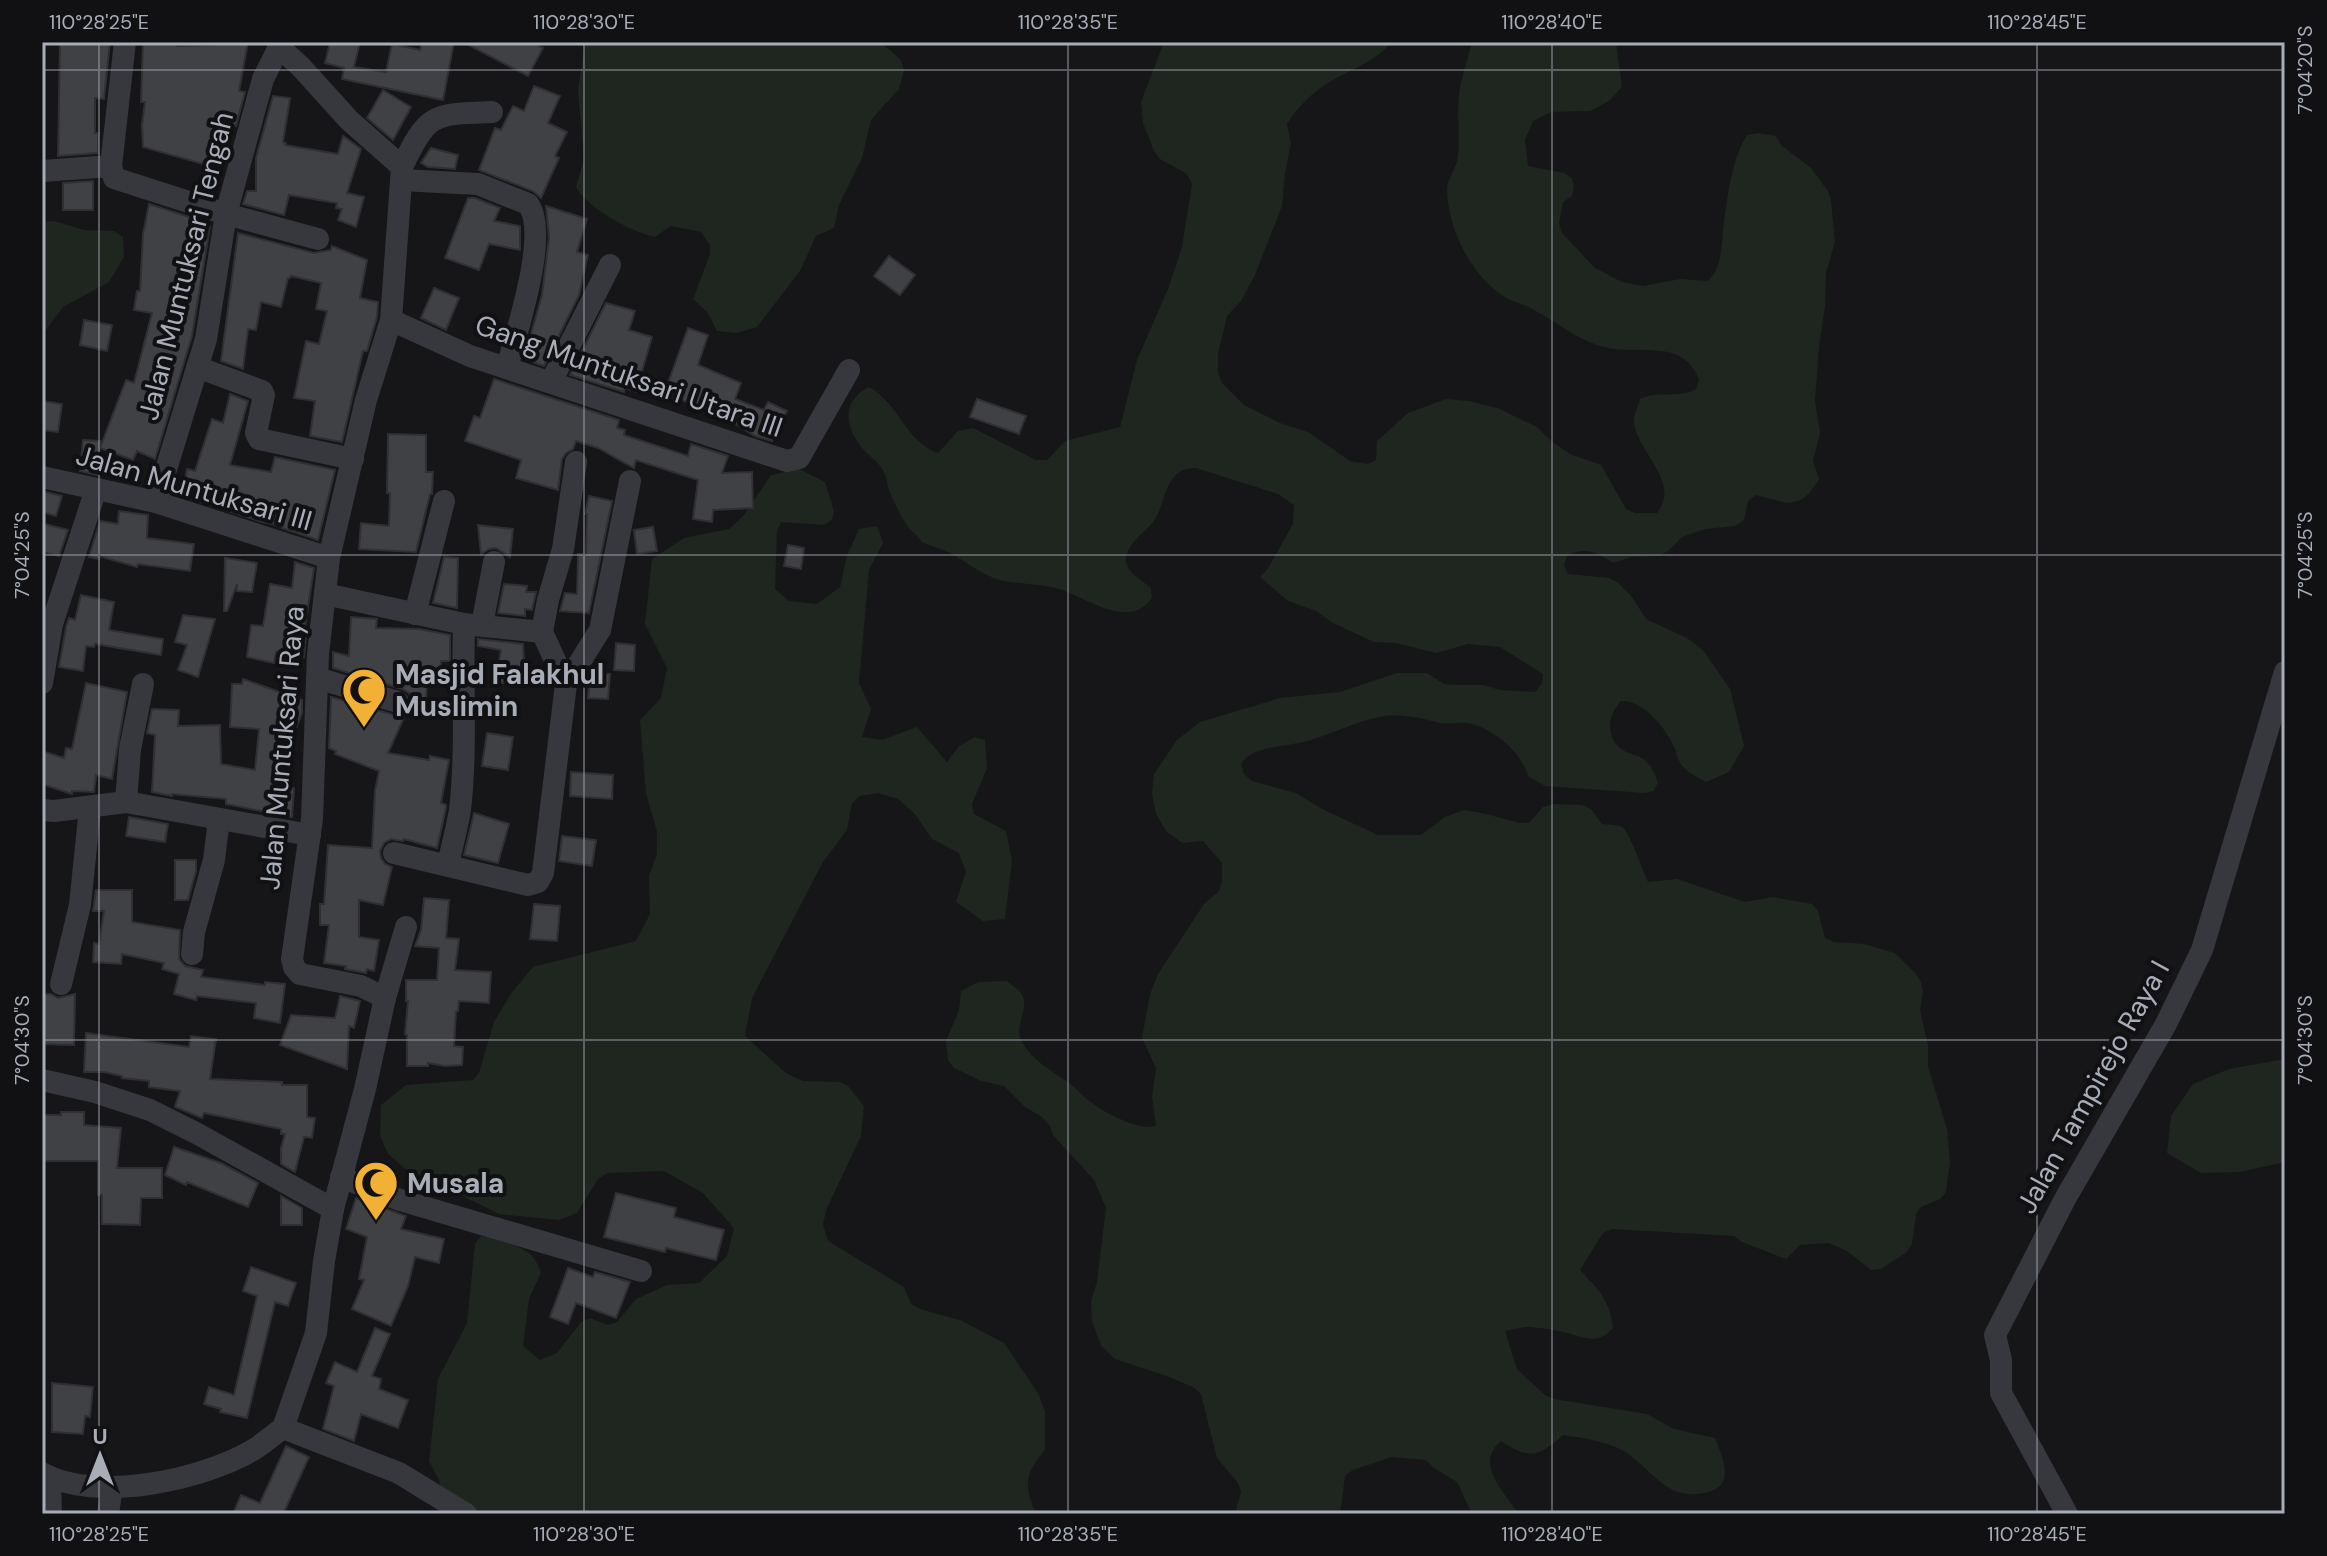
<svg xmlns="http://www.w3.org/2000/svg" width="2327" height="1556" font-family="'DM Sans',sans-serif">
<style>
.green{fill:#1e261f}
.building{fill:#404145;stroke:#303034;stroke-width:2}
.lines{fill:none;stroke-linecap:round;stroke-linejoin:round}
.minor{stroke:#37383d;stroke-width:22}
.ticks{fill:none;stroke:#a8adb8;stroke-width:2;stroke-opacity:0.45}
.labels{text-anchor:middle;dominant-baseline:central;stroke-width:8;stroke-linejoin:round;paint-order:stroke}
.street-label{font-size:28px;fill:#a8adb8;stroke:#111113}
.poi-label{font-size:28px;font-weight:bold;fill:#a8adb8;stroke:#111113;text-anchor:start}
.neatline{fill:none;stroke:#a8adb8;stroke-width:3}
.ticks-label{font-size:20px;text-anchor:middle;fill:#a8adb8}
</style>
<rect width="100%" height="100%" fill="#161618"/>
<!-- green -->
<g class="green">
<path d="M585,42h296l20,18 3,10 -5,19 -28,31 -9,38 -23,47 -5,23 -18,8 -16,35 -43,56 -20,6 -20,-2 -9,-18 -15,-14 17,-45v-9l-9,-13 -30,-6 -16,11c-26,-6 -66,-28 -79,-50l8,-28 -6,-69z"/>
<path d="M1164,42h228c-18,20 -36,25 -59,38 -19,11 -34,25 -46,44l4,19 -6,30 -3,33 -27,69 -14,26 -14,15 -9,38v18l4,11 22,22 36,18 28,9 42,29 18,3 8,-4 1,-19 31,-28 38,-14 23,2 31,8 37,18 14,14 19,13 31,11 25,44 9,4h22c24,-30 -17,-58 -23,-89 -1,-8 4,-17 6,-25 18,-9 39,0 56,-10l3,-9c-14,-39 -52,-27 -84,-31 -30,-3 -55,-25 -81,-39 -9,-6 -19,-7 -28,-12 -34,-21 -58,-68 -59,-108 0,-12 10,-22 11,-34 2,-20 -1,-41 1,-61 2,-18 9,-36 13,-53h144l6,45 -13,14 -19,10 -39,1 -18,9 -8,19 3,26 36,7 8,5 2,9 -2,9 -9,6 -4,21 3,10 33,35 27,14 21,4 37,-7 28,2c17,-16 13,-46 17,-67 4,-26 8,-57 22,-79l11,-2 18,3 5,9 30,23 17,23 3,9 4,42 -9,31 -1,34 -6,40 -4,54 5,32 -7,28 6,18c-19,33 -32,24 -63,16l-8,6 -4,19 -9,6 -30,3 -23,8 -14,14 -9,5 -28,1 -18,6c-14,-11 -31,-17 -46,-7l-3,9 4,9 41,4 8,4 15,15 14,22 41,19 16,12 27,39 14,57 -15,26 -23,10c-9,-5 -20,-10 -26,-19 -3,-6 -4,-13 -7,-18 -9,-19 -30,-45 -52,-44 -14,15 -16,37 2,49 7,5 17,5 23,11 6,6 10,14 12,22l-5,8 -9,2 -99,-7 -17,-10c-6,-23 -34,-47 -57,-52 -10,-3 -21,1 -31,-1 -19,-5 -41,-10 -61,-6 -26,5 -50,19 -76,25 -19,5 -51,4 -62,22l3,10 8,7 44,12 26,16 56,26h43l24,-18 19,-7 18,3 38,10h9l14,-16 10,-3 29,1 9,4 11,15c6,1 14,0 20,3 7,4 21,44 26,55l29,-3 68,23 28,-5 39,7 6,7 7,27 9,4 30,2 31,9 21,21 5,8 2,10 -3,18 8,35v21l19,63 3,33 -4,30 -6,7 -19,8 -5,7 -4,30 -5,8 -26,17 -10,1 -24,-19 -18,-8 -29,2 -14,14 -44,-17 -8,-6 -122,-7 -9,4 -23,37c20,21 29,29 33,58 -15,17 -27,10 -46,5 -11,-3 -25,-5 -37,-6 -8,0 -17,2 -25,4l12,38 28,26 9,4 93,15 27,15 41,9c8,21 22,49 -11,55 -10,2 -21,2 -31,-3 -18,-9 -32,-28 -49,-39 -19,-10 -40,-13 -61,-16 -24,22 -34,25 -62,6 -27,23 3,51 18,73h-47l-15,-32 -23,-14 -8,-8 -34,-3 -39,13 -8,6 -4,32 -3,6h-103l6,-22 -3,-9 -21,-25 -16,-64 -8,-7 -29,-12 -49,-16 -14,-13 -9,-25 -1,-20 6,-19 9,-74 -12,-28 -41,-45 -3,-9 -8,-9 -17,-10 -21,-21 -23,-5 -27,-13 -6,-8 -2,-19 13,-31 2,-19 17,-9 29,-1c4,4 11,8 14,12 10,14 -8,33 1,49 11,19 30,29 47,41 7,5 12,12 19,17 15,12 50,31 68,26l-4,-29 4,-29 -14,-30 8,-44 8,-20 46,-70 15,-13 3,-9v-19l-19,-22 -21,2 -16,-12 -10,-17 -4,-20 2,-20 23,-34 23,-18 80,-24 60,-6 57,-19h30l17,11 9,1h30l17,5 35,2 7,-8 1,-10 -43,-27 -32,-3 -32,9 -40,-10 -22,-1 -41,-19 -17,-12 -28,-10 -28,-24 7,-7 26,-46 1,-19 -16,-11 -82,-26c-9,0 -16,2 -22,9 -11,13 -11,32 -21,45 -9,11 -29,24 -27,40 2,11 17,19 25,26l1,10c-22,32 -64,1 -90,-8 -19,-7 -42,-5 -62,-10 -15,-4 -30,-15 -43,-23 -10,-7 -24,-10 -35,-15 -4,-7 -12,-11 -16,-18 -6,-10 -13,-23 -17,-34 -2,-6 -2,-12 -5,-18 -4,-9 -14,-15 -21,-23 -18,-20 -22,-49 6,-62 29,15 36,54 69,66l20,-22 15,-3 63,32h11l18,-19 55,-14 17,-67 31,-71 14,-42 10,-63 -5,-10 -27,-15 -6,-8 -11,-28 -2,-21z"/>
<polygon points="54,221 84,230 114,231 123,237 124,257 109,282 63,307 42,335 42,222"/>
<path d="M799,469l26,13 9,29 -2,9 -8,5 -43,-3 -4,9 -2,58 14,12 28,3 23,-17 7,-31 12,-27 18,-3 6,17 -14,27 -10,113 12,26 -9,28 20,3 35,-13 30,35 12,-16 16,-9 10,3 2,28 -15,36 2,10 32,17 6,29 -7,59 -22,2 -27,-19 10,-30 -7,-19 -27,-14 -17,-25 -17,-15 -20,-6 -19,3 -7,7 -5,27 -24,32 -71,136 -7,38 41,37 17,8 37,1 8,4 16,20 -3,30 -34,72 -4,16 5,17 76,46 7,17 9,5 40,11 44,23 34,50 7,18v39c-21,24 -21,36 -9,64h-597l4,-14 -4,-20 -10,-19 9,-82 29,-56 8,-79 6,-8c15,2 38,9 50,19 5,5 8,12 10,18l-12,26 -6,47 17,14 17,-7 24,-31 9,-4 18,7 9,-3 19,-23 31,-14 32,-2 28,-27 7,-28 -31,-35 -39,-22 -57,2 -9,6 -21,34 -18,7 -60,-6 -40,-20 -30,-5 -41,-35 -8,-18 1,-31 25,-20 67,-5 6,-7 15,-51 18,-30 21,-25 103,-26 14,-27 -1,-38 8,-22v-22l-11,-39 -6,-73 21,-22 6,-30 -22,-44 7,-65 32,-21 45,-9 15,-14 27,-40z"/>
<polygon points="2285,1059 2285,1162 2240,1172 2201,1173 2167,1153 2171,1116 2193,1084 2229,1069"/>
</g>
<!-- building -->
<g class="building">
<polygon points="60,42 110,42 104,99 95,98 95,133 98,133 98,153 58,156"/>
<polygon points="214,42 248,42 239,91 245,92 236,126 227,124 214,167 143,147 142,125 145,102 141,102 143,43 177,44 177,46 214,45"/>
<polygon points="330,42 360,42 354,67 386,72 392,44 420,50 422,42 454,42 443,100 342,79 344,68 325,63"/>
<polygon points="463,42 532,42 543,48 528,76"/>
<polygon points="534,86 560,96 548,123 567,132 555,156 559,158 541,198 533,191 479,170 495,128 501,130 513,106 524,111"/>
<polygon points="383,90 411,107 393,140 367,118"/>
<polygon points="273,96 290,98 283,142 286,143 285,145 338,154 343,136 361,149 347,193 364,197 356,227 338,220 342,209 336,208 337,203 289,195 284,215 243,204 247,191 256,191 256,158"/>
<polygon points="431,148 458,155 455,169 428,167 421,163"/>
<polygon points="93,181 93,210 63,210 63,183"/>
<polygon points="468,198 475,198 500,208 494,221 520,226 520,250 489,244 479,270 445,258"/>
<polygon points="149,204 189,217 189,223 210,226 192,336 155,459 137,451 133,460 100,448 126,380 134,383 152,313 134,310 137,291 140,291 143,234"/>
<polygon points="546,206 587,219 577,252 588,255 579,295 544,366 524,359 542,295 549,238"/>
<polygon points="238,233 314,253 331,250 332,246 367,260 360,298 378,302 377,317 367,351 363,351 342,442 310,436 315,401 294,398 306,341 319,344 327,311 316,309 321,283 291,276 290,278 288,278 281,307 261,302 256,330 248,329 243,369 221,361"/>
<polygon points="889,256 915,275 900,295 874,276"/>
<polygon points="434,288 459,298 446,330 421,318"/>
<polygon points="606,303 635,311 629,330 652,337 636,392 625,388 624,392 570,375"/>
<polygon points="84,320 112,325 107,351 80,345"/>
<polygon points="688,328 708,335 698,365 741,383 735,399 764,410 768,402 787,411 772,441 755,436 729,420 730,417 664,394"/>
<polygon points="494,379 619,420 617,428 625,430 624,435 688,456 691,444 728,456 722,473 752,472 753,508 713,510 712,522 693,519 698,480 636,460 634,468 632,467 598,448 576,441 573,449 566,453 562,459 558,490 516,478 521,460 465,441 474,416 480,418"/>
<polygon points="230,394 248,401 230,465 271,472 275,457 335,470 318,540 282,528 283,526 262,522 182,496 187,469 195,471 212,419 223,423"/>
<polygon points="977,399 1026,416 1019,434 970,417"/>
<polygon points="42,401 62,404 58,432 42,430"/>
<polygon points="388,434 426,435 426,472 433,472 432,494 430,494 416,552 359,549 361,523 389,526 390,493 387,493"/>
<polygon points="83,440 100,441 97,475 80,471"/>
<polygon points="42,491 62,496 56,516 42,512"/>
<polygon points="589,496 612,501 589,613 560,611 565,593 577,594 578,554 586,554 587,514 585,514"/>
<polygon points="119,511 148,515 147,538 194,544 190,571 138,564 137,567 99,556 99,559 89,557 100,521 118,524"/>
<polygon points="45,524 68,530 59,556 42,552 42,534"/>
<polygon points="478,525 513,529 510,557 496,548 489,549 481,554"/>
<polygon points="653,527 657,551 637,554 634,530"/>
<polygon points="788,545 804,548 801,569 784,566"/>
<polygon points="444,557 458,558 457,608 433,603"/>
<polygon points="225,558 257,563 252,592 237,591 237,584 227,611 224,611"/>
<polygon points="295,562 314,568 304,633 306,634 304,657 276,652 274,663 247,657 251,625 263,626 270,584 292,588"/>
<polygon points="504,584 527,586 526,592 536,592 532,610 525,609 525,616 498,613"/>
<polygon points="81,595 114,602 109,630 163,639 161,655 95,644 94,647 86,646 83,671 59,667 66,627 69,618 75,620"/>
<polygon points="183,615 215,619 198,677 178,670 187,645 175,642"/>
<polygon points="351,617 377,619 376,628 419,629 450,635 450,661 441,661 439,680 427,679 426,702 412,701 409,693 402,689 333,668 333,652 349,656"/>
<polygon points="478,639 523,644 525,683 495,683 501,650 478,646"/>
<polygon points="616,643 635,645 634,671 614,670"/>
<polygon points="590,673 610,674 608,699 588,698"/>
<polygon points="243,679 302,700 302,713 295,731 289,729 283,787 294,788 292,817 226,804 226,799 172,794 172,796 152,792 155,735 147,733 152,709 179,710 178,726 220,725 221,764 255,770 259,729 230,727 232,684 242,684"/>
<polygon points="86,683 127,692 112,779 96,775 94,792 72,791 72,794 42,784 42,751 64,758 66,748 72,749"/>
<polygon points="331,697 394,715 406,713 388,753 429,760 430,756 449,760 441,803 446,805 446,808 437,848 404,839 403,841 391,839 384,843 380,851 381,858 385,864 392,867 383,905 359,900 359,937 379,940 374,971 367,969 366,973 345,969 346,966 324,963 329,925 320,925 320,904 324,904 328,845 372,848 375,791 379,771 335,754 336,751 329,748"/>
<polygon points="487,733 513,737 508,770 482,766"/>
<polygon points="571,772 613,775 612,799 570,796"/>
<polygon points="474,813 509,824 498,863 464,855"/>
<polygon points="129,817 168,824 165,842 126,836"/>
<polygon points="562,836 596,840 592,866 559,861"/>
<polygon points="175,860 196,860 196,871 188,900 175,900"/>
<polygon points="96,890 132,890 132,922 180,930 179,959 185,966 203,970 201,977 265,985 265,982 285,984 280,1023 254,1018 256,1003 197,996 196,1000 174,994 179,974 162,969 164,963 122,954 121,964 93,962 94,943 99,944 104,911 93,911"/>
<polygon points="424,898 449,900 446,938 459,939 455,970 491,972 489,1003 459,1001 458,1011 456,1011 454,1046 463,1047 462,1065 445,1066 428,1063 428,1066 407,1066 407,1035 405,1034 408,1001 406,1001 406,980 437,980 439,948 415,946 421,930"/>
<polygon points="534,904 560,906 557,941 530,939"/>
<polygon points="42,994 51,994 58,998 75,994 74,1045 42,1044"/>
<polygon points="340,996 360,1001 354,1028 349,1026 347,1069 280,1045 291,1015 335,1018"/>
<polygon points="86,1033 189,1047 191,1036 216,1039 210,1079 282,1082 282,1085 307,1085 307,1117 315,1118 312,1138 304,1137 295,1172 281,1164 281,1148 285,1134 281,1134 281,1129 204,1113 202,1118 175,1107 180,1091 149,1087 149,1081 122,1078 122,1076 104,1072 84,1072"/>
<polygon points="61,1112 84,1112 84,1125 121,1128 117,1168 162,1168 162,1198 141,1198 140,1225 102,1224 102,1195 98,1195 98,1161 42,1161 42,1115 61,1115"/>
<polygon points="174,1147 221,1163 258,1183 248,1207 187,1182 186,1185 165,1175"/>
<polygon points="616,1193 676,1208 674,1217 724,1230 716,1260 666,1248 665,1252 604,1237"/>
<polygon points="281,1196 302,1208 302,1225 281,1225"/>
<polygon points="356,1198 406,1216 401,1229 444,1239 439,1263 415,1257 408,1286 391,1326 352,1309 364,1280 359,1279 367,1237 346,1229"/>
<polygon points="251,1267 296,1283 288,1306 275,1302 247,1418 220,1412 221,1409 204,1404 209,1387 234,1395 257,1296 243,1291"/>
<polygon points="568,1268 593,1277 595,1272 630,1282 616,1318 576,1303 568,1324 550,1317"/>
<polygon points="375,1328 390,1334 372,1376 381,1379 379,1389 408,1400 398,1428 361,1414 354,1441 323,1429 334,1386 326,1383 335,1362 357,1372"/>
<polygon points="52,1383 93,1387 90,1417 85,1416 83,1434 52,1432"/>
<polygon points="286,1446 309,1457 284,1512 286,1514 233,1514 241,1495 260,1503"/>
</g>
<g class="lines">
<!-- minor -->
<g class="minor">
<polyline points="125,42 111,166 114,178 226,214 318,239"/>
<polyline points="277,42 279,47 300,66 349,120 402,167 391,320 366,400 329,558 318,654 312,819 292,959 294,967 300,974 361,986 385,998"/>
<path d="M402,167c26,-55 32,-53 90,-55"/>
<polyline points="42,171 111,166"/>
<path d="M401,180l77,4 50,20c22,29 -12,129 -21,164"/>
<polyline points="391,320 470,356 787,461 799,458 849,370"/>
<polyline points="197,367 262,391 264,395 256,433 259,439 353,459"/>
<polyline points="551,382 610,265"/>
<polyline points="42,477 156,502 329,558"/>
<polyline points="156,502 206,339 226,214 263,79 279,47"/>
<polyline points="325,594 464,624 542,632 566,684 543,873 538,882 528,885 394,853"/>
<polyline points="415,614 444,501"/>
<polyline points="482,625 494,562"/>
<polyline points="542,632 548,600 563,549 576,462"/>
<polyline points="317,678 398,702"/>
<polyline points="42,683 52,624 96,489"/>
<polyline points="566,684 600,630 630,481"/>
<polyline points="126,802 130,749 143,684"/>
<polyline points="42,810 54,811 126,802 310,835"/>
<path d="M448,865c4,-19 9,-37 12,-55 7,-61 2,-124 4,-186"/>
<polyline points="192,954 194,932 214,860 219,819"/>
<polyline points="61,984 80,905 90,808"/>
<polyline points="42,1080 95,1092 150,1110 196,1133 333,1209"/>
<polyline points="341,1177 400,1200 641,1271"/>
<polyline points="283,1428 316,1333 324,1261 333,1209 365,1089 385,998 406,927"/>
<polyline points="283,1428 399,1473 466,1514"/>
<path d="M42,1473c54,30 160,7 211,-23 10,-6 20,-15 30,-22"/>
<polyline points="50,1477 51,1514"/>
<polyline points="108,1514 112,1487"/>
<polyline points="2067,1514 2001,1393 2001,1360 1995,1335 2065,1199 2166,1024 2202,950 2285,672"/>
</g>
</g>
<!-- ticks -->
<path class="ticks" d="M99,42v1472M584,42v1472M1068,42v1472M1552,42v1472M2037,42v1472M42,70h2243M42,555h2243M42,1040h2243"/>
<!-- icons -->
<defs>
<g id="mosque-pin" transform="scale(2.3)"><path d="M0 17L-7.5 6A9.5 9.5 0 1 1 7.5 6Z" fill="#f2b134" stroke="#111113"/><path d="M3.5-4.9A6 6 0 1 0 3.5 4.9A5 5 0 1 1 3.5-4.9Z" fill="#111"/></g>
</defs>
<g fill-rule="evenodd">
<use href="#mosque-pin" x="364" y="690"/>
<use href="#mosque-pin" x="376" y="1183"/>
</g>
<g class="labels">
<!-- street labels -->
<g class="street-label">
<text transform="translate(186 266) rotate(-76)">Jalan Muntuksari Tengah</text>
<text transform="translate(629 376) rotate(19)">Gang Muntuksari Utara III</text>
<text transform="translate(194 488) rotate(16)">Jalan Muntuksari III</text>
<text transform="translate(282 748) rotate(-85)">Jalan Muntuksari Raya</text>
<text transform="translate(2093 1087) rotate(-61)">Jalan Tampirejo Raya I</text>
</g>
<!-- poi labels -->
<g class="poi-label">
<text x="395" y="674">Masjid Falakhul<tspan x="395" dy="32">Muslimin</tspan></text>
<text x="407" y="1183">Musala</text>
</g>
</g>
<!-- border -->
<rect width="2327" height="1556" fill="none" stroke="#111113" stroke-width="88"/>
<!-- north arrow -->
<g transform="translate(100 1456)" stroke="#111113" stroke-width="6" paint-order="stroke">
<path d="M0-6L14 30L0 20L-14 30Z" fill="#a8adb8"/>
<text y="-12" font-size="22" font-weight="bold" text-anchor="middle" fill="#a8adb8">U</text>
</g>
<rect x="44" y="44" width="2239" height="1468" class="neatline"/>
<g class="ticks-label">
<text x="99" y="29">110°28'25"E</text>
<text x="584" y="29">110°28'30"E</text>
<text x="1068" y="29">110°28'35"E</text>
<text x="1552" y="29">110°28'40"E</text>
<text x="2037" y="29">110°28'45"E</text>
<text transform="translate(2305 70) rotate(-90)" y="7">7°04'20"S</text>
<text transform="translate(22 555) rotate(-90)" y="7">7°04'25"S</text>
<text transform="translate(2305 555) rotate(-90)" y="7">7°04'25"S</text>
<text transform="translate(22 1040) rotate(-90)" y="7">7°04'30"S</text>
<text transform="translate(2305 1040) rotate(-90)" y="7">7°04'30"S</text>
<text x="99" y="1541">110°28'25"E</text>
<text x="584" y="1541">110°28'30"E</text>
<text x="1068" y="1541">110°28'35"E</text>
<text x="1552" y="1541">110°28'40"E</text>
<text x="2037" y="1541">110°28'45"E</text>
</g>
</svg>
